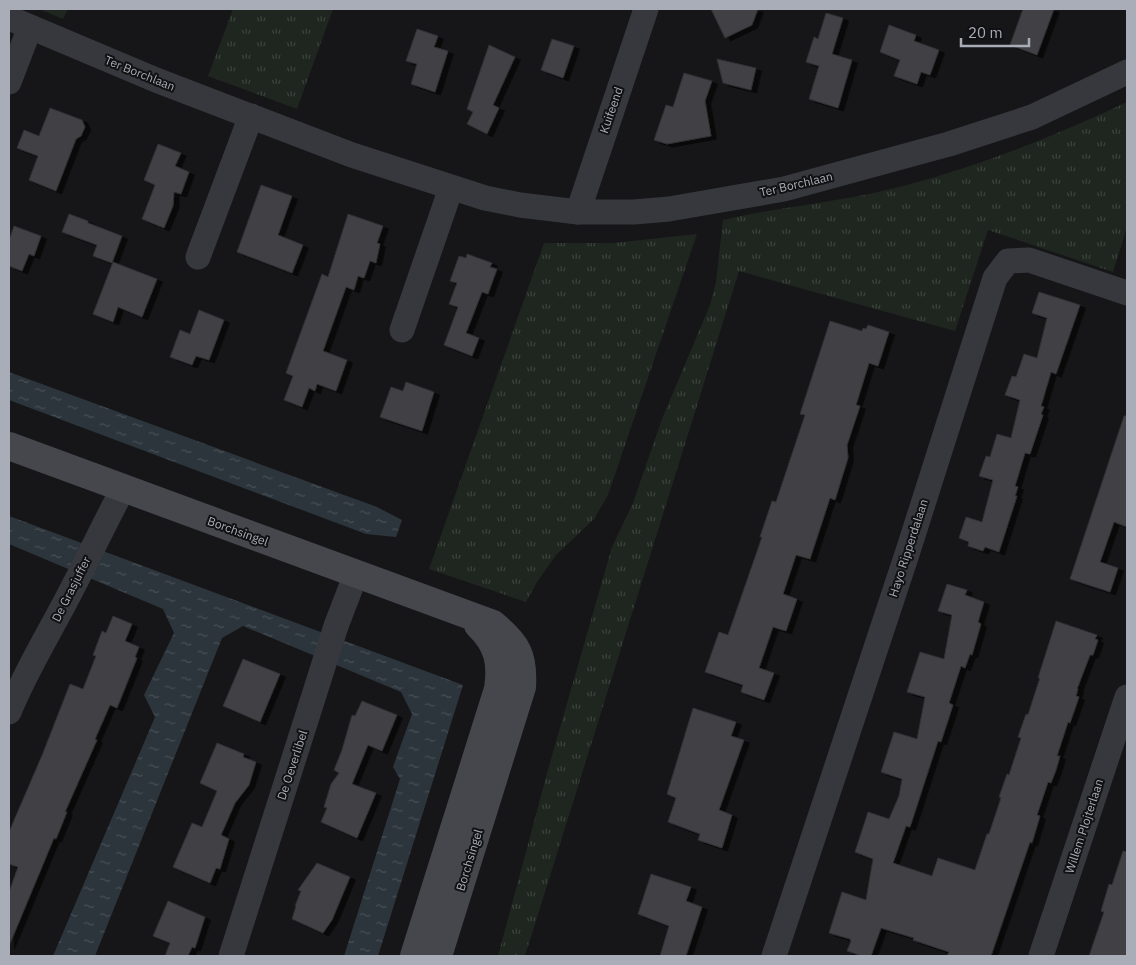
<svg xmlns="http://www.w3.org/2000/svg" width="1136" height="965" font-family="'IBM Plex Sans',sans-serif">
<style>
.grass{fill:url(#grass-tufts)}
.water{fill:url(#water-ripples)}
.building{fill:#404145;stroke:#303034;filter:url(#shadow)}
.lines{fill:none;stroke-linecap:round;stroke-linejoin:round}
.street{stroke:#37383d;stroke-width:25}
.secondary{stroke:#45474d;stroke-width:28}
.labels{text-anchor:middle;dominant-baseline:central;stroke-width:4;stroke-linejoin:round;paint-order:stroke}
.street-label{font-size:12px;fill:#a8adb8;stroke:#111113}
</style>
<defs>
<pattern id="grass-tufts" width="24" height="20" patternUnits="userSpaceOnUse" patternTransform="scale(1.25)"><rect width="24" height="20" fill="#1e261f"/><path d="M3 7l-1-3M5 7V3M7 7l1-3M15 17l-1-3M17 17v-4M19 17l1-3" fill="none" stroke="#3c433d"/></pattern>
<pattern id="water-ripples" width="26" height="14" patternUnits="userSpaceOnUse" patternTransform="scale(1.25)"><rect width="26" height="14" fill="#2c353c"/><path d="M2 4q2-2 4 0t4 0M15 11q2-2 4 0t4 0" fill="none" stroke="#485056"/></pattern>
<filter id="shadow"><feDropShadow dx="5.5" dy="3" stdDeviation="0" flood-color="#0009"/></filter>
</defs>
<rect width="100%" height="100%" fill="#161618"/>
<!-- grass -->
<g class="grass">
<polygon points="39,9 68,9 63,19"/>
<polygon points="233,9 333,9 297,109 208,76"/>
<path d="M1127,102v125l-14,45 -125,-42 -33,101 -216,-60 -214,685h-27l51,-190 63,-219 21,-44 29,-84 48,-114 6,-23 7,-62c59,-14 121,-18 180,-34 77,-20 152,-50 224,-84z"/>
<polygon points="697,234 608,495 594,519 556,555 537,582 526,602 429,569 544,243 613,243"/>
</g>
<!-- water -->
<g class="water">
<polygon points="9,372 377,507 402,520 396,537 366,534 9,400"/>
<polygon points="9,516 463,685 378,956 344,956 400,779 393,767 412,714 401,692 243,626 222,638 95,956 53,956 155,717 144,695 174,633 163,609 9,544"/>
</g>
<!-- building -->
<g class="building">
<polygon points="711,9 758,9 752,25 725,38"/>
<polygon points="1023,9 1054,9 1037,55 1010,45"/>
<polygon points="826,13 843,18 832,54 852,60 838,108 809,99 819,66 806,62 814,37 818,39"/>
<polygon points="889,25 916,35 914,41 939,50 930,75 921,72 917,84 894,76 900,60 880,52"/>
<polygon points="417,29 438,36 434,47 448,51 435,92 411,84 417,64 406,61"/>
<polygon points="552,39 574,46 563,78 541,70"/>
<polygon points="489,45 515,57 493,105 499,108 487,134 467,124 473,112 467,109"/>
<polygon points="717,59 756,68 751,90 723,83"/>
<polygon points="684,73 712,81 705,101 711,136 667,144 654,140 666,105 673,107"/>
<polygon points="50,108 82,120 85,127 81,136 76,139 56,191 29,180 38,156 17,148 24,130 39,136"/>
<polygon points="158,144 181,153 175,166 189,172 181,194 174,192 173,206 164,228 142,219 155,185 144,180"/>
<polygon points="261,185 292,196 278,235 303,245 292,273 237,252"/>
<polygon points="69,214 88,221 88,223 122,236 112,263 93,256 97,245 62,232"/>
<polygon points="348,214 383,226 377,243 380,244 376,263 370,261 364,278 358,276 354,290 346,287 323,351 347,360 336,391 317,384 315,391 309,388 302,407 284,400 293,376 286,373 322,274 328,277"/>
<polygon points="14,226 41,236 34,256 29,254 22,271 9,266 9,240"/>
<polygon points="467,254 492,263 490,267 497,269 488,294 482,292 466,333 479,338 472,356 444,345 458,307 449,304 457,283 450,281 459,256 466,258"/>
<polygon points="113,262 157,279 142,317 118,307 113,322 93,314"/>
<polygon points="1039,292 1080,305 1056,374 1051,372 1041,406 1044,407 1041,414 1043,415 1030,454 1025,453 1015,486 1018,487 1015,496 1017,496 999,552 985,547 983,551 968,546 969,542 959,538 966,517 982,522 993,480 979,476 986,456 990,457 997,434 1011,438 1020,400 1005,395 1012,376 1016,377 1024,354 1037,358 1047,318 1032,313"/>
<polygon points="199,310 224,320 209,360 196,356 192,365 170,357 180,330 190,334"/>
<polygon points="830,321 862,331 863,328 866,329 868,325 889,332 878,366 869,363 856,405 860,406 847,445 848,458 835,500 830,498 810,559 796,555 783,594 797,599 786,631 773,627 759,668 774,673 764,700 741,692 743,685 705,672 719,632 728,635 762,537 760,537 772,501 776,502 805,415 800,414"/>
<polygon points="406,382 434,392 422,431 380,417 391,387 403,391"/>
<polygon points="1124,416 1127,416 1127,527 1114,522 1100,562 1118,568 1110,592 1070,579"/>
<polygon points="947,584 967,590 965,595 984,602 978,622 981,624 972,655 970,654 965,668 961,666 949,703 953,705 941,742 938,741 912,821 910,827 906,826 893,863 932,876 938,858 975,870 987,834 989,834 1001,798 999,797 1007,774 1009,775 1021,738 1018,737 1026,714 1028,715 1034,696 1040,678 1038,678 1056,621 1097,635 1095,639 1098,640 1093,655 1090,655 1077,689 1078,689 1076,696 1079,697 1070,723 1068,722 1057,756 1060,756 1056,770 1051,783 1048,782 1037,815 1040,816 1032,843 1030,842 991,956 947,956 949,952 913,940 914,938 881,928 871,956 862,956 847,951 851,941 850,939 829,933 842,892 866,900 873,859 855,852 868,812 889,819 899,796 902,779 881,772 894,732 917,739 925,697 907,692 920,652 944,659 952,615 938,611"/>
<polygon points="113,616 132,624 125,641 139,647 135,657 137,658 117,708 110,705 95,739 97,740 65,812 67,812 56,839 54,838 9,946 9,892 18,867 9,864 9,832 43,753 70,684 83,689 96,656 93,655 102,631 106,633"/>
<polygon points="243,659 280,674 260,722 223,706"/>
<polygon points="362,701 397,715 382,751 368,745 352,784 376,793 357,838 321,822 327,808 324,807 331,784 339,773 334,770 342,750 352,715 355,716"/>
<polygon points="693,708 736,722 731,736 744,740 719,810 732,815 722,848 698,840 700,834 668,822 676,798 667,794"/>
<polygon points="217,743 244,754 243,757 256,762 249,785 235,803 221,835 229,839 220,869 216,868 210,883 173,867 192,823 202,827 217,791 200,783"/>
<polygon points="1123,851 1127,852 1127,956 1089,956 1104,912 1101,911 1109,884 1112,885"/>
<polygon points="317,863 350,877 332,920 323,933 292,919 296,906 295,906 301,891 298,890"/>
<polygon points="651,874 691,887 686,901 702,907 686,956 660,956 669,926 638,914"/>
<polygon points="168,901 205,917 195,948 192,947 188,956 165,956 170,943 153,936"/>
</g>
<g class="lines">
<!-- street -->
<g class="street">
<polyline points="9,18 156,80 352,155 485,198 520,205 578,212 634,212 669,209 784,189 949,144 1032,117 1127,72"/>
<polyline points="9,82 30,27"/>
<polyline points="578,212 646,9"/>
<polyline points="198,257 251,116"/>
<polyline points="402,330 451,188"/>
<path d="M9,712c18,-44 44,-85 65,-127 17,-32 32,-65 49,-96"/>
<polyline points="231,956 336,626 356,574"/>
<polyline points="774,956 908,551 995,278 1008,261 1029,260 1127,293"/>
<polyline points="1041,956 1127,697"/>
</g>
<!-- secondary -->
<g class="secondary">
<path d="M9,446l484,178c24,20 31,31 29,63l-84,269"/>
<path d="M414,956l84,-267c4,-26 0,-45 -20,-64"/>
</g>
</g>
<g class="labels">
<!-- street labels -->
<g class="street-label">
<text transform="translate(140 73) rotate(22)">Ter Borchlaan</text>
<text transform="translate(611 110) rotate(-71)">Kuifeend</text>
<text transform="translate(796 184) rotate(-13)">Ter Borchlaan</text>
<text transform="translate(238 531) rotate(20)">Borchsingel</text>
<text transform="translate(908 548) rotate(-72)">Hayo Ripperdalaan</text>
<text transform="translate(71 589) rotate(-63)">De Grasjuffer</text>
<text transform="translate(292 765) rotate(-72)">De Oeverlibel</text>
<text transform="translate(1084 826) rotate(-72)">Willem Plojterlaan</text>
<text transform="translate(469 860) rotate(-73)">Borchsingel</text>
</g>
</g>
<!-- border -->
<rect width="1136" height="965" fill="none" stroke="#a8adb8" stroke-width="20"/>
<!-- scale -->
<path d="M961 38v8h68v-8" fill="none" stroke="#a8adb8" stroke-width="2.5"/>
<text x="968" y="38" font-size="15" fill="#a8adb8" stroke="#111113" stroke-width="4" paint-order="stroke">20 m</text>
</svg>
